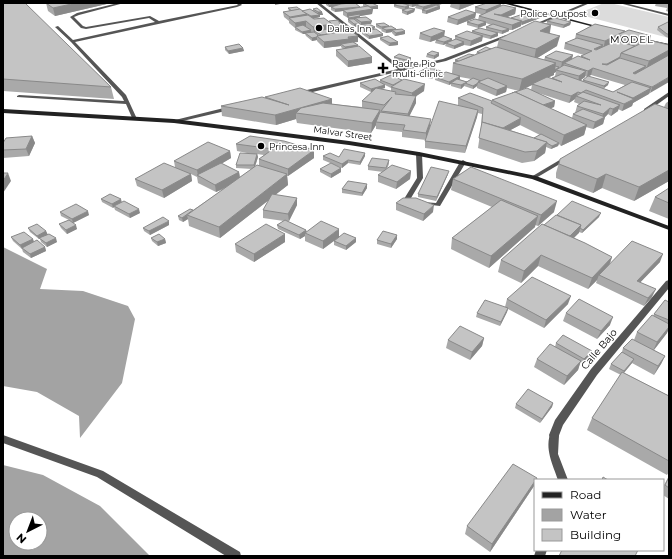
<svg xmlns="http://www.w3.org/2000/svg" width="672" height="559" font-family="Montserrat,sans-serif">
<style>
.green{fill:#dcdcdc}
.water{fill:#a3a3a3;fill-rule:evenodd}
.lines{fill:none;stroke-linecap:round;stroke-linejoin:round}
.lane{fill:#555;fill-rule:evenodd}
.street{fill:#555;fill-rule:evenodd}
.secondary{fill:#222;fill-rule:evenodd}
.wall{fill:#a9a9a9;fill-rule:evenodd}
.shaded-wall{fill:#898989}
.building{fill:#c4c4c4;stroke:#898989}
.poi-dot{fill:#000;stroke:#fff;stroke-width:1.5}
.labels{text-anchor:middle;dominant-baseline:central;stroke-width:3;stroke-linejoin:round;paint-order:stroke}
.far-poi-label{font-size:9px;fill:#000;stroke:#fff;text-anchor:start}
.far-street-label{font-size:9px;fill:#000;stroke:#fff}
.far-quarter-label{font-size:10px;letter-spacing:1px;fill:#000;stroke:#fff}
.street-label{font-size:10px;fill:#000;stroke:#fff}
</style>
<rect width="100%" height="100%" fill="#fff"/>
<!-- green -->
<polygon class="green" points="604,3 610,3 669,17 669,38 577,14"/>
<!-- water -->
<g class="water">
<polygon points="3,247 47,269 40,289 83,291 128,306 135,319 122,383 80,438 79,416 37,392 3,386"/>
<path d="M3,465l40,10 57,31 50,50h-147zM16,519h24v24h-24z"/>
</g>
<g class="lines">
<!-- lane -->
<g class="lane">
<polygon points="118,3 124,3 79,15 74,17 83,26 86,27 150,16 159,21 238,5 236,3 240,3 242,5 237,7 75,42 126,95 137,119 137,120 133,120 126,104 17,97 17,96 19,95 124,101 122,97 71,42 55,27 58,26 73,40 155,22 149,18 86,29 81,28 70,17 77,13"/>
<polygon points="619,3 625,3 669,14 669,16"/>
<polygon points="419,152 422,154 423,178 411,198 417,199 418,200 415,202 405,200 404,199 417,178 416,154"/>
<polygon points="463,160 466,162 440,206 423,204 422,203 423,202 436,203 460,162"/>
<path d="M554,431l3,1 2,3 -1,19 10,26h-10c-5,-15 -14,-32 -7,-48z"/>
<polygon points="3,435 103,471 240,552 241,556 226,556 97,477 3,443"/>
<polygon points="536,550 547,550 545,556 534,556"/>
</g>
<!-- street -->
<g class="street">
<polygon points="316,3 320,3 402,68 443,59 506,35 510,36 446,61 405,70 403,72 401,71 300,95 298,94 298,92 398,69"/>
<polygon points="585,3 590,3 533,27 530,26"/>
<polygon points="669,92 669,96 648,111 644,111 644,109"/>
<polygon points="232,106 235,108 234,109 174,123 171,121"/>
<polygon points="568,155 570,156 570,158 536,178 534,179 531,177"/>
<polygon points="669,280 669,288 597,375 563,425 558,438 554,439 550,438 549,435 555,420 591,369 666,281"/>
</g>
<!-- secondary -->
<g class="secondary">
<polygon points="502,3 509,3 604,28 602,29"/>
<polygon points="641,38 669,44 669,46 641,40"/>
<polygon points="3,109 174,119 349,141 419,152 536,176 669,226 669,230 532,179 419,156 349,145 174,123 3,113"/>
</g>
</g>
<!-- wall -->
<g class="wall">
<polygon points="3,3 111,87 114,99 3,91"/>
<polygon points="46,3 111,3 55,16 48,11"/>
<polygon points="326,3 342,4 360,7 364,7 363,6 363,3 378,9 373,9 372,14 360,16 360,18 371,24 361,25 360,25 360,27 354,27 348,22 348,18 343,15 343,11 335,12 331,10 331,7 329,7 326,5"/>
<polygon points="402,3 445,3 437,5 440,9 426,14 422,13 422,10 423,10 415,8 416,6 412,7 409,6 409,8 415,9 414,12 407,15 402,13 402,10 404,10 394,7 394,5 402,4"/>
<polygon points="449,3 477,3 459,10 450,7 451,3"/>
<polygon points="656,3 669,3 669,12 666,11 667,8 655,6"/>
<polygon points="501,4 501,6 516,8 515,14 507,17 511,18 540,18 521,25 521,26 512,30 509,30 509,31 502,34 498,33 498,36 490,39 482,37 482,41 470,46 464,45 454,49 445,46 446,44 443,45 435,43 436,40 430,42 419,39 420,33 444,36 452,39 452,41 455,40 455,36 472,33 472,31 486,29 486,27 491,25 486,23 486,25 478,28 467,25 467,22 478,20 479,16 481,14 476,13 475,18 457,25 447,22 448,17 475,12 475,7"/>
<polygon points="288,8 302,11 313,11 313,9 322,12 323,15 320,15 320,17 313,19 314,19 329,21 341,26 341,29 332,29 332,30 331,30 334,33 337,32 337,31 358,36 358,42 354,42 358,47 372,57 372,63 348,67 336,56 336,50 343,49 341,47 341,46 324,48 317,41 317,40 312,41 306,36 305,34 303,34 295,30 295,28 289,23 289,21 284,17 283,12 289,11"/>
<path d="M547,21l24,1 -1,3 -7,3 -12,-3 -1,8 7,13 -20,12 7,2 1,-3 28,-2 -1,4 9,-2v-1l3,-1 -20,-6 1,-6 10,-4 1,-5 19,-10 74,21 -19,48 -17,10 -1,3 -10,5 -4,-2v2l-7,5 -3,-2 -3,3 -2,7 -10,5 -7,-2 -2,8 -23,11 -2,-2 -1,2 -7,3 -5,-2 -1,6 -11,8 -12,2 -44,-15 3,-21 1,-13 -4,-1 -1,4 -12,36 -40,-5v-7l37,-34 -4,-2v-7l34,3v-1l27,-9 -12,-3 -1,4 -10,4 -19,-8v-2l-4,3 -9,-3 -3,3 -10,-3v-2l-2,1 -14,-5v-3l-4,2 -13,-4 1,-3 22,2 11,-1 1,-10h2v-3l19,-5 2,-1 1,-2 20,-5 2,-8 48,-16zM556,72l-1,4h1l-4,2v1l-4,-2 6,-2v-2zM591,75l34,10 -12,7 -10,-4 5,-3 -25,-5v1l-2,-1 4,-3v-1l2,1zM460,77l11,2 -4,3 -8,-3zM532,85l-1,5h-10zM538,93l31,10 6,-4 -1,3 5,2 -2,2 -2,7h1l-3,1 -1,4 -22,-10 4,-1 1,-6zM520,125l20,10 -6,3 -24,-8z"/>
<polygon points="669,22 669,38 666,37 657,30 658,27"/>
<polygon points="376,24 389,27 405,34 395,36 392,33 392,32 386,33 381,31 382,30 376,27"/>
<polygon points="358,27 375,27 374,29 383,34 383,36 369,39 362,34 362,32 361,32 358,30"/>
<polygon points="380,38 398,42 398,45 389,46 380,40"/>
<polygon points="225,47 243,48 244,51 229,54 225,50"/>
<polygon points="427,54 439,56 434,59 426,57"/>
<polygon points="394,57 411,61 406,64 394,60"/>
<path d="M380,80l44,11 -8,5v7l-7,13 21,10 -4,14 -24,-3v-5l-26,-3v-4l-5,8 -74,-10 -1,-4 -20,6 -54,-9 -1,-10 44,-8v-1l67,2v5l30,3v-6l10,-9h-1l-11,-5v-4l20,-1zM385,85l6,3v3l-10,-2 4,-1z"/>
<polygon points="669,101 669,181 634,201 602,188 593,193 556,178 556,173 560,159 664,107 666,103"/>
<polygon points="32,136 35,143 29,156 3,158 3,143"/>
<path d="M250,136l64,22 -26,18h-1l1,9 -13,10 22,3v7l-8,16h-2l19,9 1,2 32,5 17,1v4l-10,8 -12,-5v-4l-11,8 -18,-8v-5l-5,3 -22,-10 -1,-4 7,-4 -21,-3v-8l6,-10 -49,38 -31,-12 -1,-7 -5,3 -4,-2 -1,-4 15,-6 31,-21 -8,3 -18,-9 -1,-6 -6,-3 1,7 -28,17 -27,-12 -2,-7 40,-12 -1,-6 56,-10 1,7 -10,6 18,8 1,5 12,-8 -16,-1v-3l16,-11 -15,-3 -1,-7zM257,154l7,1 -5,4v6l-4,2 3,-10z"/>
<polygon points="365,153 365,156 360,165 348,163 342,168 323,160 323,156 339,157"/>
<polygon points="389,160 389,164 387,169 411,171 410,179 396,189 378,182 378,175 383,172 368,170 368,166"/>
<polygon points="341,168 341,172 331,178 320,172 320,169"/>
<polygon points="448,174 436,201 418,197 418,194"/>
<polygon points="453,179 554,212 538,226 535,225 535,227 489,268 451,249 452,238 492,207 451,190"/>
<polygon points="367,184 367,188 362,196 342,193 342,189"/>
<polygon points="669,188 669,219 649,211 655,197"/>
<polygon points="101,199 122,202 140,213 130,218 115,210 114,207 113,208 102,202"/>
<polygon points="396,203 433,212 423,221 396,210"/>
<polygon points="60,212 89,215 73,223 77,229 67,234 61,228 59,224 69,220 61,216"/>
<polygon points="557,215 599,217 582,233 579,232 574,238 612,257 610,264 660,262 640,282 652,297 644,306 596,283 597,280 588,289 538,266 521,283 498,272 501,260 544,225"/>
<polygon points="169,225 150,235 144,231 143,228"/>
<polygon points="28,228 46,231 47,234 57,242 47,247 41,242 40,239 39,239 30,232"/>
<polygon points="285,234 285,242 254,262 236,252 235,244"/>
<polygon points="397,235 397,239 391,248 377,244 377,240"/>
<polygon points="11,237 33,239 34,242 45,247 46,251 31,258 23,252 22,249 13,241"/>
<polygon points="151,238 165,239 166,243 158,246 152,241"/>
<polygon points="507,299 568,304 544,328 508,309 507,312 500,326 476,317 477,313 505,307"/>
<polygon points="665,300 669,322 668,323 667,333 654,350 665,356 661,364 654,375 632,363 624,373 669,396 669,472 667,475 587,430 592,418 621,375 609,369 611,364 622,352 623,348 634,340 637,332 653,316 654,314"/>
<polygon points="566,313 610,325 597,339 563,321"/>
<polygon points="484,338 482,346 470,360 446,348 448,340"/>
<polygon points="556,343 591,355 583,363 580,362 578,370 564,385 534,367 537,359 555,347"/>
<polygon points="553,403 552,407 540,423 515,408 516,404"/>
<polygon points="669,476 669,499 663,495 663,487"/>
<polygon points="536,480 534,486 490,552 465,534 467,526"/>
</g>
<!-- shaded-wall -->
<g class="shaded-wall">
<polygon points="76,3 111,3 55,16 53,8"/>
<polygon points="275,3 285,3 275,5"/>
<polygon points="342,3 342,6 329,7 329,5"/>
<polygon points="416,3 423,3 416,5 416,6 412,7 412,4"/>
<polygon points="437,3 445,3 423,10 423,7"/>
<polygon points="464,3 477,3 459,10 460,4"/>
<polygon points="501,4 500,9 485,15 486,10"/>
<polygon points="409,5 409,8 405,10 405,7"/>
<polygon points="378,6 378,9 373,9 372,14 349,18 348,16 347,18 347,13 369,7"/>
<polygon points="440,6 440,9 426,14 426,11"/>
<polygon points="360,7 343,10 343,11 335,12 335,9"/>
<polygon points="516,8 515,14 500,20 501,15"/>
<polygon points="415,9 414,12 407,15 407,12"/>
<polygon points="318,12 322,12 323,15 320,15 320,17 311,19 311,16 318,15"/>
<polygon points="476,13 475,18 457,25 458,20"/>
<polygon points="307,14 307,19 290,19 290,17"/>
<polygon points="541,15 540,18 522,25 522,22"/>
<polygon points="360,16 360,19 355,18 355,20 349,21 349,18"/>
<polygon points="306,21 306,26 296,28 295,23"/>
<polygon points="372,21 371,24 361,25 361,22"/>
<polygon points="522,21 521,26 512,30 512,25"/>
<polygon points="486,22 486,25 478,28 478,25"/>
<polygon points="571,22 570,25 563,28 564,25"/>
<polygon points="332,24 332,30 317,32 315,31 315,32 314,32 313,27"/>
<rect x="354" y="24" width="6" height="3"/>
<polygon points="551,25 549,35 540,31"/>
<polygon points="375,27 374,30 362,31 362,32 361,32 361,29"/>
<polygon points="396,29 396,32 392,30 392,32 386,33 386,30"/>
<polygon points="509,29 509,31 502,34 502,31"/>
<polygon points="311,30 311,33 305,33 305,34 303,34 302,32"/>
<polygon points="405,31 405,34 395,36 396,33"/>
<polygon points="445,31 444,37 430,42 431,37"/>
<polygon points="498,33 498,36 490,39 491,36"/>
<polygon points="383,34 383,36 369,39 369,36"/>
<polygon points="358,36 358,42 341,44 341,46 324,48 324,42"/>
<polygon points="483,36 482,41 470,46 471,41"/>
<polygon points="560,36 557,46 534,60 536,49"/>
<polygon points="617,36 614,44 603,50 605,41"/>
<polygon points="651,36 648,46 638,48 640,41"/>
<polygon points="317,37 317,40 312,41 312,38"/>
<polygon points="452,39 452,42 446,43 446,44 443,45 444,42"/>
<polygon points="398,42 398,45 389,46 390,43"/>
<polygon points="464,42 464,45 454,49 454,46"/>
<polygon points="358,45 358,48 345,50 345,47"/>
<polygon points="603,45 602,51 594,49"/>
<polygon points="243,48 244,51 229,54 228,51"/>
<polygon points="669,50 669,59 645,72 649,61"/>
<polygon points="439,53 439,56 434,59 434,56"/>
<polygon points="573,55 571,61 564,63 563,67 561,68 562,62"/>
<polygon points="372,57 372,63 348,67 348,61"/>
<polygon points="620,57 618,63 605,70 607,64"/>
<polygon points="411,58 411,61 406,64 406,60"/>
<polygon points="556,63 555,70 559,67 558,70 556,70 556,72 554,73 554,75 519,91 522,79"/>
<polygon points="646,66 644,72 631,79 633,73"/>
<polygon points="593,68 591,75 587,77 588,71"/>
<polygon points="441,71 441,74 431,79 432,76"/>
<polygon points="586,71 585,77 578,82 579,76"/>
<polygon points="460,76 460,79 453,83 451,83 451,84 449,85 449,82"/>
<polygon points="669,77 669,82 650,93 652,87"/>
<polygon points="609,82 608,85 603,89 604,86"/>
<polygon points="465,83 464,86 461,89 461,85"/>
<polygon points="478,83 477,86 473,89 473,86"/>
<polygon points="425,84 424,91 412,99 412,93"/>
<polygon points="385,85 385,88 371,92 371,89"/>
<polygon points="507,86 506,92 496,96 497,90"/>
<polygon points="651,88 649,94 633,103 632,106 622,111 624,104 633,100 633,98"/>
<polygon points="578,92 575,99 569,103 571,96"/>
<polygon points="416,96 416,103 407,121 408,114"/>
<polygon points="332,99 332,109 296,113 296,119 276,125 275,115"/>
<polygon points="555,101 554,107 539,113 541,106"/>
<polygon points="620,105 618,111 611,116 613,109"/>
<polygon points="610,108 608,114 605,117 603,124 593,129 595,122 602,118 603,114"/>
<polygon points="380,110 379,119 376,122 376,125 371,133 372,123"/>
<polygon points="478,110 477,117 465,153 466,146"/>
<polygon points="521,118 520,125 498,137 500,130"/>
<polygon points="431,119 430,126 426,140 426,133"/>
<polygon points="587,125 584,135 561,146 564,135"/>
<polygon points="32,136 35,143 29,156 26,149"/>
<polygon points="547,142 545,153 534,161 537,151"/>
<polygon points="559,143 558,146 551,149 552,146"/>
<polygon points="314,150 314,158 288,176 288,169"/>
<polygon points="230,151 231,158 199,177 198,176 197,170"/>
<polygon points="365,153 365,156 360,165 360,162"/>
<polygon points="257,154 258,157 254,169 254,165"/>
<polygon points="348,160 348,163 342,168 342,164"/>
<polygon points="341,168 341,172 331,178 331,174"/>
<polygon points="669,170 669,181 634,201 639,187"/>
<polygon points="411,171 410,179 396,189 397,182"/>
<polygon points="449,171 448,174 436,201 437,197"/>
<polygon points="239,172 240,180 216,192 215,185"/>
<polygon points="8,173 11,181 3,193 3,181"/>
<polygon points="191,174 192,181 164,198 162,190"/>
<polygon points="287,174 288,185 220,238 219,227"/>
<polygon points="606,174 602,188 593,193 597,179"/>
<polygon points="367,184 367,188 362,196 362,193"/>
<polygon points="297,198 297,205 289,221 288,214"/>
<polygon points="121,199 122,203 114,206 114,207 113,208 112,204"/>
<polygon points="557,201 554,212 538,226 541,215"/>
<polygon points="434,205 433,212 423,221 424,214"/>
<polygon points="139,209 140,213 130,218 129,214"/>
<polygon points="88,211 89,215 73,223 72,219"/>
<polygon points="601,213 599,217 582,233 583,230"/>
<polygon points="187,215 188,219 183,222 182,218"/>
<polygon points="538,216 535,227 489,268 491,256"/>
<polygon points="169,221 169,225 150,235 149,231"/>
<polygon points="76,225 77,229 67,234 66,230"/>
<polygon points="581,225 579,233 565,246 568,238"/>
<polygon points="339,229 339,237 323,249 323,241"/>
<polygon points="306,230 307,234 305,233 305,236 300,239 299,235"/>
<polygon points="46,231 48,235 39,239 37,236"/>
<polygon points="285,234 285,242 254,262 254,254"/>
<polygon points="397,235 397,239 391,248 391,244"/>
<polygon points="56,238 57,242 47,247 46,243"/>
<polygon points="356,238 356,242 346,250 346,246"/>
<polygon points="33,239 34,243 22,248 22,249 20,245"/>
<polygon points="165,239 166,243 158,246 157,242"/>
<polygon points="45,247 46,251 31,258 30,254"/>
<polygon points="663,254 660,262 634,289 637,281"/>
<polygon points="541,255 538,266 521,283 524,271"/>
<polygon points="612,257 608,268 599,275 597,280 588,289 592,278"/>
<polygon points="656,289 652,297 644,306 648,298"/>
<polygon points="571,296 568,304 544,328 546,320"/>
<polygon points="508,308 507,312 500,326 501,322"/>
<polygon points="613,317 610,325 597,339 601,331"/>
<polygon points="669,327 669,329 667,333 653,351 657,342"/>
<polygon points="484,338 482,346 470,360 472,352"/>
<polygon points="592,351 591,355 583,363 584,359"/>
<polygon points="665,356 661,364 654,375 658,366"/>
<polygon points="634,359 632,363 622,375 624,371"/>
<polygon points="581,361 578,370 564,385 567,376"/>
<polygon points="553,403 552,407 540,423 542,419"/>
<polygon points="535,481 534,486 490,552 492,544"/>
</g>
<!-- building -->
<g class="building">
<polygon points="3,3 25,3 111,87 3,79"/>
<polygon points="46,3 76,3 53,8"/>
<polygon points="327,3 342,3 329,5"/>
<polygon points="351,3 355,3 360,7 335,9 331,7 341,4"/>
<polygon points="363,3 372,3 378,6 370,7"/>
<polygon points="398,3 400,3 409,5 405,7 394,5"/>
<polygon points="406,3 416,3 412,4"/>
<polygon points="421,3 437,3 423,7 416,5"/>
<polygon points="454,3 464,3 460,4"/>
<polygon points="487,3 497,3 501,4 486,10 475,7"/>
<polygon points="436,5 440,6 426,11 422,10"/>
<polygon points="503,5 516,8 501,15 494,14 522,21 512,25 479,16"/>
<polygon points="368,6 373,9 347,13 343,10"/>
<polygon points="297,7 302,11 300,9 292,11 288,8"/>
<polygon points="317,8 322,12 318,12 313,9"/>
<polygon points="409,8 415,9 407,12 402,10"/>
<polygon points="300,9 307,14 290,17 283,12"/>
<polygon points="310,9 320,15 311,16 302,11"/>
<polygon points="466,10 476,13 458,20 448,17"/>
<polygon points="529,12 541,15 522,22 522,21 511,18"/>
<polygon points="360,14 360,16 349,18 348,16"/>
<polygon points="308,15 314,19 324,18 332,24 313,27 306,21 295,23 289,18"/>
<polygon points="366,17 372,21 361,22 355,18"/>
<polygon points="555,18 571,22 564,25 547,21"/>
<polygon points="348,19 354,19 360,24 354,24"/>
<polygon points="475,19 486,22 478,25 467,22"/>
<polygon points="338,20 341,26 332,26 332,24 329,21"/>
<polygon points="535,21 551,25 540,31 560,36 536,49 499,39"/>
<polygon points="668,22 669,22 669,34 667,34 658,27"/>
<polygon points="384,23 389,26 381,27 376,24"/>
<polygon points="493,24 509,29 502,31 486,27"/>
<polygon points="595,24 625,31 605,41 576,34"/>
<polygon points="303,25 311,30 302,32 295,27"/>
<polygon points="371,25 375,27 361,29 358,27"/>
<polygon points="391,26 396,29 386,30 382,28"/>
<polygon points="434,28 445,31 431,37 420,33"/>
<polygon points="480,28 498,33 491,36 472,31"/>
<polygon points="329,29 334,33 321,35 315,31"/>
<polygon points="376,29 383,34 369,36 362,31"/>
<polygon points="402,29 405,31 396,33 392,30"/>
<polygon points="346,30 347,30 338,32 337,31"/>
<polygon points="350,30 358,36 348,37 349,39 324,42 317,36"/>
<polygon points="629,30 651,36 640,41 617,35"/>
<polygon points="467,31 483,36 471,41 455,36"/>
<polygon points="314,32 318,35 317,36 317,37 312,38 305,33"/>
<polygon points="388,36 398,42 390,43 380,38"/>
<polygon points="444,36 452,39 444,42 436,40"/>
<polygon points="577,38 603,45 594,49 596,50 616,41 635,46 621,53 620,57 607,64 602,64 607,65 620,58 646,66 633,73 635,74 669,55 669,77 652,87 593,68 588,71 564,63 578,56 590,60 581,56 592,51 565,43"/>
<polygon points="456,39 464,42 454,46 446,43"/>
<polygon points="648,40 669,45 669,50 649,61 621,53"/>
<polygon points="353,42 358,45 345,47 341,44"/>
<polygon points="239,44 243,48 228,51 225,47"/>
<polygon points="359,46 372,57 348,61 336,50"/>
<polygon points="486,47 491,49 481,53 477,52"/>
<polygon points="496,47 556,63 522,79 453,63"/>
<polygon points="432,51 439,53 434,56 427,54"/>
<polygon points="556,51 573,55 562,62 545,57"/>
<polygon points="399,54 411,58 406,60 394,57"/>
<polygon points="469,54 474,55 459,61 455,60"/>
<polygon points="564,65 586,71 579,76 556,70"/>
<polygon points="555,66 559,67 555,70"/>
<polygon points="428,67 441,71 432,76 419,72"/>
<polygon points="446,72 460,76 449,82 435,77"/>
<polygon points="562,74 613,92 632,82 651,88 633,98 617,92 634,99 624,104 586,90 581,93 578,92 571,96 532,84 547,77 562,82 552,78"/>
<polygon points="391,75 402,80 393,85 380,80"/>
<polygon points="588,76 609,82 604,86 583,80"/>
<polygon points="473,78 481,81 478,82 478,83 473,86 465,83"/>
<polygon points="488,78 507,86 497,90 478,82"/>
<polygon points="375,79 385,85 371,89 360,83"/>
<polygon points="404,79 425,84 412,93 391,87"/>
<polygon points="457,79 467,82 461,85 451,83"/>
<polygon points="300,88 332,99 275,115 221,106 262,97 289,105 265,97"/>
<polygon points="376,88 396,92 395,94 416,96 408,114 381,111 392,97 384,105 362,101"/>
<polygon points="527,88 555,101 543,105 515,92 512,93"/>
<polygon points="515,92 587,125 564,135 492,100"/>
<polygon points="583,92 620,105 613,109 610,108 603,114 577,106 584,101 601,105 576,96"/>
<polygon points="470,93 492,101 491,103 521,118 503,128 482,122 483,108 458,98"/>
<polygon points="439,101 478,110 466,146 425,141"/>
<polygon points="323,103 380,110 372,123 296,113 301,108"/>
<polygon points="655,104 669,109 669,170 639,187 606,174 597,179 559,164 560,159"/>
<polygon points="583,109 605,117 595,122 573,114"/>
<polygon points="380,112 431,119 426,133 403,130 405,125 376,122"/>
<polygon points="482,122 547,142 537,151 525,152 479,138"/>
<polygon points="541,134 559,143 552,146 547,143 547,142 534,138"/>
<polygon points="32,136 26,149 3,150 3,143 6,138"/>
<polygon points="250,136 284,141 314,150 288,169 259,159 273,149 236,144"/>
<polygon points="208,142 230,151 197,170 174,161"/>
<polygon points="344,149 365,153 360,162 348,160 342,164 323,156 330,153 339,157"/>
<polygon points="240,153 257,154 254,165 236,165"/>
<polygon points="372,158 389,160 386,168 368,166"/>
<polygon points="164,163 191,174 162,190 135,179"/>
<polygon points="221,163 239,172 215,185 197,175"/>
<polygon points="331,163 341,168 331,174 320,169"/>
<polygon points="257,165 287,174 219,227 187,215"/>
<polygon points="392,165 411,171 397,182 378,175"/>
<polygon points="431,167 449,171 437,197 418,194"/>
<polygon points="471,167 557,201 541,215 453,179"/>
<polygon points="3,173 8,173 3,181"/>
<polygon points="348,181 367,184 362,193 342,189"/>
<polygon points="669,188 669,203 655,197"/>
<polygon points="110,194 121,199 112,204 101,199"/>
<polygon points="272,194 297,198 288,214 263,210"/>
<polygon points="403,198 416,198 434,205 424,214 396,203"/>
<polygon points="501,200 538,216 491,256 452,238"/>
<polygon points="124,201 139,209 129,214 114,206"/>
<polygon points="572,201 601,213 583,230 580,228 581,225 557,215"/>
<polygon points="76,204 88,211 72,219 60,212"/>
<polygon points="190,209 193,210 182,218 178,216"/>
<polygon points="556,215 581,225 570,236 544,225"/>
<polygon points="163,217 169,221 149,231 143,228"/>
<polygon points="69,220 76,225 66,230 59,224"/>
<polygon points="285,220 306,230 299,235 277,225"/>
<polygon points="321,221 339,229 323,241 305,233"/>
<polygon points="37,224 46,231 37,236 28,228"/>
<polygon points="266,224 285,234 254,254 235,244"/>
<polygon points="542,224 585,243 612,257 592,278 541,255 524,271 501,260"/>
<polygon points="383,231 397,235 391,244 377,240"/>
<polygon points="24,232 33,239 20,245 11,237"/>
<polygon points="344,233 356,238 346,246 334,241"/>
<polygon points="49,234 56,238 46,243 39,238"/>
<polygon points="159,234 165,239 157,242 151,238"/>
<polygon points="37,240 45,247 30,254 22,248"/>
<polygon points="632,241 663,254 637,281 656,289 648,298 599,275"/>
<polygon points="532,277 571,296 546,320 507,299"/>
<polygon points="579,299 613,317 601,331 566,313"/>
<polygon points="485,300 508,308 501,322 477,313"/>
<polygon points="665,300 669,302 669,320 654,314"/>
<polygon points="652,315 669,324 669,327 657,342 637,332"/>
<polygon points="460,326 484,338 472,352 448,340"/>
<polygon points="563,335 592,351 584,359 556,343"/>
<polygon points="632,339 665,356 658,366 623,348"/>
<polygon points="550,344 581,361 567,376 537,359"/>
<polygon points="622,352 634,359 624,371 611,364"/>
<polygon points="622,372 669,396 669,461 592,418"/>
<polygon points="528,389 553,403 542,419 516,404"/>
<polygon points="513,464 537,478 536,480 535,480 535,481 492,544 467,526"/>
<polygon points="603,477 608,480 602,480"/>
<polygon points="669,477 669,488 665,485"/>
<polygon points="562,550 638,550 635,556 559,556"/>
</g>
<!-- markers -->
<g class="poi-dot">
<circle cx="595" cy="13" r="4"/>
<circle cx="319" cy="28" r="4"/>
<path d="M381 62h4v4h4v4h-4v4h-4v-4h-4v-4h4z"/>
<circle cx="261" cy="146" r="4"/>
</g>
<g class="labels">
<!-- far-poi labels -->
<g class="far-poi-label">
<text x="587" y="13" text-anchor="end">Police Outpost</text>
<text x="327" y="28">Dallas Inn</text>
<text x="392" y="63">Padre Pio<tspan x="392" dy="10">multi-clinic</tspan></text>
<text x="269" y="146">Princesa Inn</text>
</g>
<!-- far-street labels -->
<g class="far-street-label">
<text transform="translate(343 133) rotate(8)">Malvar Street</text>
</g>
<!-- far-quarter labels -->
<g class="far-quarter-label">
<text x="632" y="39">MODEL</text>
</g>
<!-- street labels -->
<g class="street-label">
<text transform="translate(599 349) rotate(-50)">Calle Bajo</text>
</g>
</g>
<!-- border -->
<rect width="672" height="559" fill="none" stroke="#000000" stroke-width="8"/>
<!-- legend -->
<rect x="534" y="479" width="130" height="72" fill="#ffffff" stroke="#999999"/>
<rect x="542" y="492" width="20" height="6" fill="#222222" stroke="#999999"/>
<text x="570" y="499" font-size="12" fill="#000000">Road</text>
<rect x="542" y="509" width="20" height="12" fill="#a3a3a3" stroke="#999999"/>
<text x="570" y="519" font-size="12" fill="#000000">Water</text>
<rect x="542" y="529" width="20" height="12" fill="#c4c4c4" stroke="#999999"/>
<text x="570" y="539" font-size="12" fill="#000000">Building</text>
<!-- north arrow -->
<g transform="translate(28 531) rotate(222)"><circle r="19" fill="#ffffff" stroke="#999999"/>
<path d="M0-3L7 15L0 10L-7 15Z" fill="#000000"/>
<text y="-6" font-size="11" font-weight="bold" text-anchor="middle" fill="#000000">N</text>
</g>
</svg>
